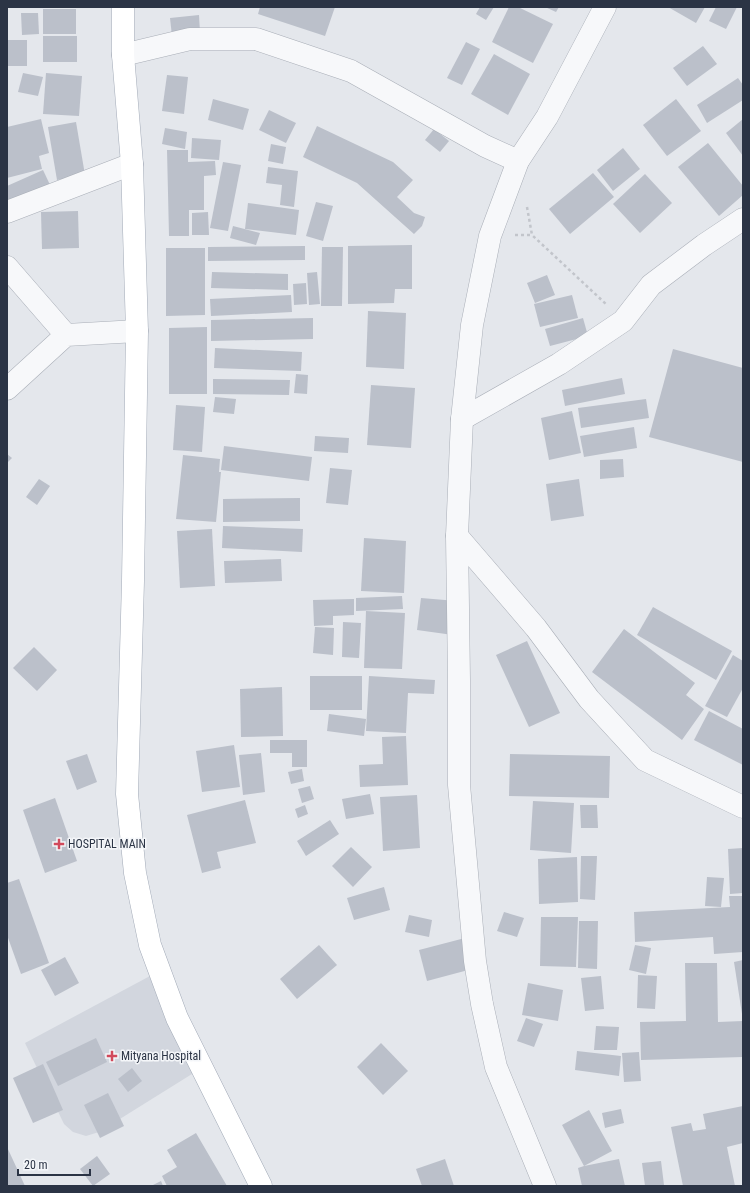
<svg xmlns="http://www.w3.org/2000/svg" width="750" height="1193" font-family="'Roboto Condensed',sans-serif">
<style>
.built{fill:#d2d6de}
.building{fill:#bbc0ca}
.lines{fill:none;stroke-linecap:round;stroke-linejoin:round}
.minor-casing{stroke:#a9aeb7;stroke-width:23}
.major-casing{stroke:#a3abb8;stroke-width:23}
.path{stroke:#c2c5cb;stroke-width:2.5;stroke-dasharray:3 3;stroke-linecap:butt}
.minor{stroke:#f7f8fa;stroke-width:22}
.major{stroke:#fff;stroke-width:22}
.poi-dot{fill:#d1495b;stroke:#f4f6f9;stroke-width:1.5}
.labels{text-anchor:middle;dominant-baseline:central;stroke-width:3;stroke-linejoin:round;paint-order:stroke}
.poi-label{font-size:12px;fill:#2b3445;stroke:#f4f6f9;text-anchor:start}
</style>
<rect width="100%" height="100%" fill="#e4e7ec"/>
<!-- built -->
<polygon class="built" points="150,976 200,1069 99,1132 86,1136 73,1132 64,1124 25,1043"/>
<!-- building -->
<g class="building">
<polygon points="260,7 335,7 325,36 258,14"/>
<polygon points="480,7 494,7 486,20 476,14"/>
<polygon points="509,7 518,7 553,24 533,63 492,42"/>
<polygon points="545,7 559,7 556,12"/>
<polygon points="668,7 705,7 696,23"/>
<polygon points="716,7 737,7 726,29 709,21"/>
<rect x="43" y="9" width="33" height="25"/>
<polygon points="21,13 38,13 39,34 22,35"/>
<polygon points="199,15 200,33 172,36 170,18"/>
<rect x="43" y="36" width="34" height="26"/>
<rect x="7" y="40" width="20" height="26"/>
<polygon points="466,42 480,49 462,85 447,78"/>
<polygon points="703,46 717,64 687,86 673,68"/>
<polygon points="494,54 530,74 508,115 471,94"/>
<polygon points="23,73 43,77 38,96 18,92"/>
<polygon points="46,73 82,76 79,116 43,114"/>
<polygon points="167,75 188,77 184,114 162,111"/>
<polygon points="738,78 743,85 743,100 707,123 697,105"/>
<polygon points="213,99 249,109 243,130 208,120"/>
<polygon points="676,99 701,131 667,156 643,125"/>
<polygon points="269,110 296,123 286,143 259,130"/>
<polygon points="41,119 49,153 39,156 42,169 7,178 7,127"/>
<polygon points="743,119 743,156 726,133"/>
<polygon points="76,122 85,175 57,180 48,127"/>
<polygon points="317,126 393,162 413,180 397,197 414,213 425,217 422,226 414,234 357,183 303,157"/>
<polygon points="165,128 187,132 185,149 162,144"/>
<polygon points="434,129 449,141 440,152 425,140"/>
<polygon points="192,138 221,140 219,160 191,158"/>
<polygon points="708,143 743,186 743,195 719,216 678,167"/>
<polygon points="271,144 286,147 283,164 268,161"/>
<polygon points="623,148 640,169 613,191 597,170"/>
<polygon points="167,150 188,150 188,162 215,161 216,175 204,176 204,210 189,210 189,236 169,236"/>
<polygon points="223,162 241,165 228,231 210,228"/>
<polygon points="268,167 298,171 294,207 280,205 282,185 266,183"/>
<polygon points="43,170 51,187 7,207 7,186"/>
<polygon points="593,173 614,197 570,234 549,209"/>
<polygon points="645,174 672,203 640,233 613,204"/>
<polygon points="316,202 333,206 323,241 306,236"/>
<polygon points="248,203 299,210 296,235 245,229"/>
<polygon points="78,211 79,248 42,249 41,212"/>
<polygon points="208,212 209,235 192,235 192,213"/>
<polygon points="233,226 260,233 256,245 230,238"/>
<polygon points="412,245 412,289 395,289 394,303 348,304 348,246"/>
<polygon points="305,246 305,260 208,261 208,247"/>
<polygon points="322,247 343,247 342,306 321,306"/>
<polygon points="166,248 205,248 205,315 166,316"/>
<polygon points="212,272 288,274 288,290 211,288"/>
<polygon points="317,272 320,304 309,305 307,273"/>
<polygon points="547,275 555,295 535,303 527,283"/>
<polygon points="306,283 307,304 294,305 293,284"/>
<polygon points="291,295 292,312 211,316 210,299"/>
<polygon points="572,295 578,318 540,327 534,304"/>
<polygon points="368,311 406,313 404,369 366,367"/>
<polygon points="313,318 313,339 211,341 211,320"/>
<polygon points="583,318 588,336 550,346 545,329"/>
<polygon points="207,327 207,394 169,394 169,328"/>
<polygon points="215,348 302,352 301,371 214,368"/>
<polygon points="673,349 743,368 743,462 649,437"/>
<polygon points="296,374 308,375 307,394 294,393"/>
<polygon points="622,378 625,394 565,406 562,390"/>
<polygon points="213,379 290,380 289,395 213,394"/>
<polygon points="371,385 415,388 411,448 367,445"/>
<polygon points="215,397 236,399 234,414 213,412"/>
<polygon points="646,399 649,418 581,428 578,408"/>
<polygon points="176,405 205,407 202,452 173,450"/>
<polygon points="572,411 581,453 549,460 541,418"/>
<polygon points="634,427 637,448 584,457 580,436"/>
<polygon points="315,436 349,438 348,453 314,451"/>
<polygon points="224,446 312,457 309,481 221,470"/>
<polygon points="7,454 12,458 7,463"/>
<polygon points="183,455 220,459 219,472 221,472 216,522 176,519"/>
<polygon points="623,459 624,477 600,479 600,460"/>
<polygon points="330,468 352,470 348,505 326,503"/>
<polygon points="39,479 50,486 37,505 26,497"/>
<polygon points="579,479 584,516 551,521 546,484"/>
<polygon points="300,498 300,521 223,522 223,499"/>
<polygon points="223,526 303,529 302,552 222,548"/>
<polygon points="212,529 215,586 180,588 177,531"/>
<polygon points="364,538 406,541 404,593 361,591"/>
<polygon points="281,559 282,581 225,583 224,561"/>
<polygon points="402,596 403,609 356,611 356,598"/>
<polygon points="421,598 457,601 453,635 417,630"/>
<polygon points="354,599 354,615 333,616 333,625 314,626 313,600"/>
<polygon points="653,607 732,651 716,680 637,635"/>
<polygon points="366,611 405,613 402,669 364,668"/>
<polygon points="343,622 361,623 359,658 342,657"/>
<polygon points="315,627 334,628 333,655 313,653"/>
<polygon points="624,629 695,683 686,695 704,709 682,740 592,672"/>
<polygon points="527,641 560,713 529,727 496,655"/>
<polygon points="34,647 57,670 37,691 13,668"/>
<polygon points="733,655 743,661 743,688 727,717 705,706"/>
<rect x="310" y="676" width="52" height="34"/>
<polygon points="369,676 435,680 434,694 408,693 406,733 366,731"/>
<polygon points="282,687 283,736 241,737 240,689"/>
<polygon points="709,711 743,729 743,765 694,740"/>
<polygon points="329,714 366,719 364,736 327,731"/>
<polygon points="406,736 408,785 360,787 359,765 383,764 382,737"/>
<polygon points="270,740 307,740 307,767 292,767 292,753 270,753"/>
<polygon points="234,745 240,787 202,792 196,751"/>
<polygon points="261,753 265,792 243,795 239,755"/>
<polygon points="87,754 97,782 77,790 66,761"/>
<polygon points="510,754 610,756 609,798 509,796"/>
<polygon points="302,769 304,781 291,784 288,772"/>
<polygon points="310,786 314,799 302,803 298,789"/>
<polygon points="370,794 374,814 346,819 342,799"/>
<polygon points="417,795 420,848 383,851 380,797"/>
<polygon points="55,798 77,861 45,873 23,810"/>
<polygon points="245,800 256,843 217,852 221,868 202,873 187,815"/>
<polygon points="533,801 574,803 571,853 530,850"/>
<polygon points="305,805 308,814 298,818 295,809"/>
<polygon points="580,805 597,805 598,828 581,828"/>
<polygon points="330,820 339,834 306,856 297,841"/>
<polygon points="351,847 372,867 353,887 332,866"/>
<polygon points="743,848 743,893 730,894 728,849"/>
<polygon points="581,856 597,856 595,900 580,899"/>
<polygon points="577,857 578,902 539,904 538,859"/>
<polygon points="707,877 724,878 721,907 705,906"/>
<polygon points="19,879 49,963 21,974 7,935 7,883"/>
<polygon points="384,887 390,910 354,920 347,898"/>
<polygon points="729,896 743,896 743,952 714,954 713,937 635,942 634,912 730,907"/>
<polygon points="504,912 524,918 517,937 497,931"/>
<polygon points="409,915 432,920 429,937 405,932"/>
<polygon points="541,917 578,917 576,967 540,966"/>
<polygon points="579,921 598,921 597,969 578,968"/>
<polygon points="465,938 472,969 427,981 419,950"/>
<polygon points="319,945 337,965 297,999 280,979"/>
<polygon points="635,945 651,948 646,974 629,970"/>
<polygon points="65,957 79,983 55,996 41,970"/>
<polygon points="743,960 743,1014 742,1014 734,962"/>
<polygon points="685,963 717,963 718,1022 743,1021 743,1057 641,1060 640,1022 686,1021"/>
<polygon points="638,975 657,976 655,1009 637,1008"/>
<polygon points="601,976 604,1009 585,1011 581,978"/>
<polygon points="528,983 563,990 558,1021 522,1015"/>
<polygon points="526,1018 543,1024 534,1047 517,1041"/>
<polygon points="596,1026 619,1027 617,1050 594,1050"/>
<polygon points="96,1038 107,1062 58,1086 46,1062"/>
<polygon points="381,1043 408,1071 383,1095 357,1067"/>
<polygon points="577,1051 621,1056 619,1076 575,1070"/>
<polygon points="639,1052 641,1081 624,1082 622,1053"/>
<polygon points="43,1064 63,1110 33,1123 13,1078"/>
<polygon points="132,1068 142,1081 128,1092 118,1079"/>
<polygon points="108,1093 124,1126 100,1138 84,1105"/>
<polygon points="743,1106 743,1143 727,1147 735,1186 683,1186 671,1127 691,1123 693,1131 706,1129 703,1114"/>
<polygon points="621,1109 624,1123 605,1128 602,1113"/>
<polygon points="589,1110 612,1151 584,1166 619,1159 625,1186 582,1186 578,1168 584,1166 562,1125"/>
<polygon points="196,1133 227,1186 167,1186 162,1176 177,1167 167,1150"/>
<polygon points="7,1147 25,1186 7,1186"/>
<polygon points="97,1156 110,1174 93,1186 80,1169"/>
<polygon points="445,1159 454,1186 422,1186 416,1169"/>
<polygon points="661,1161 664,1185 645,1186 642,1163"/>
<polygon points="161,1181 163,1186 151,1186"/>
</g>
<g class="lines">
<!-- minor casing -->
<g class="minor-casing">
<g id="minor">
<polyline points="123,55 190,39 256,39 351,71 485,146 518,161"/>
<polyline points="7,212 132,164"/>
<polyline points="7,267 66,335"/>
<polyline points="7,389 66,335 137,331"/>
<polyline points="462,419 559,364 623,321 651,285 704,245 743,219"/>
<polyline points="457,536 536,628 589,699 645,760 743,807"/>
<polyline points="545,1186 496,1067 482,1004 475,961 459,785 459,680 457,536 462,419 472,325 490,236 518,161 547,117 605,7"/>
</g>
</g>
<!-- major casing -->
<g class="major-casing">
<polyline id="major" points="123,7 123,55 132,164 137,331 133,581 127,794 135,873 150,945 177,1018 261,1186"/>
</g>
<!-- path -->
<g class="path">
<polyline points="527,207 532,235 607,305"/>
<polyline points="515,235 532,235"/>
</g>
<!-- minor -->
<use href="#minor" class="minor"/>
<!-- major -->
<use href="#major" class="major"/>
</g>
<!-- markers -->
<g class="poi-dot">
<path d="M57 838h4v4h4v4h-4v4h-4v-4h-4v-4h4z"/>
<path d="M110 1050h4v4h4v4h-4v4h-4v-4h-4v-4h4z"/>
</g>
<g class="labels">
<!-- poi labels -->
<g class="poi-label">
<text x="68" y="844">HOSPITAL MAIN</text>
<text x="121" y="1056">Mityana Hospital</text>
</g>
</g>
<!-- border -->
<rect width="750" height="1193" fill="none" stroke="#2b3445" stroke-width="16"/>
<!-- scale -->
<path d="M18 1169v6h72v-6" fill="none" stroke="#2b3445" stroke-width="2"/>
<text x="24" y="1169" font-size="12" fill="#2b3445" stroke="#f4f6f9" stroke-width="3" paint-order="stroke">20 m</text>
</svg>
